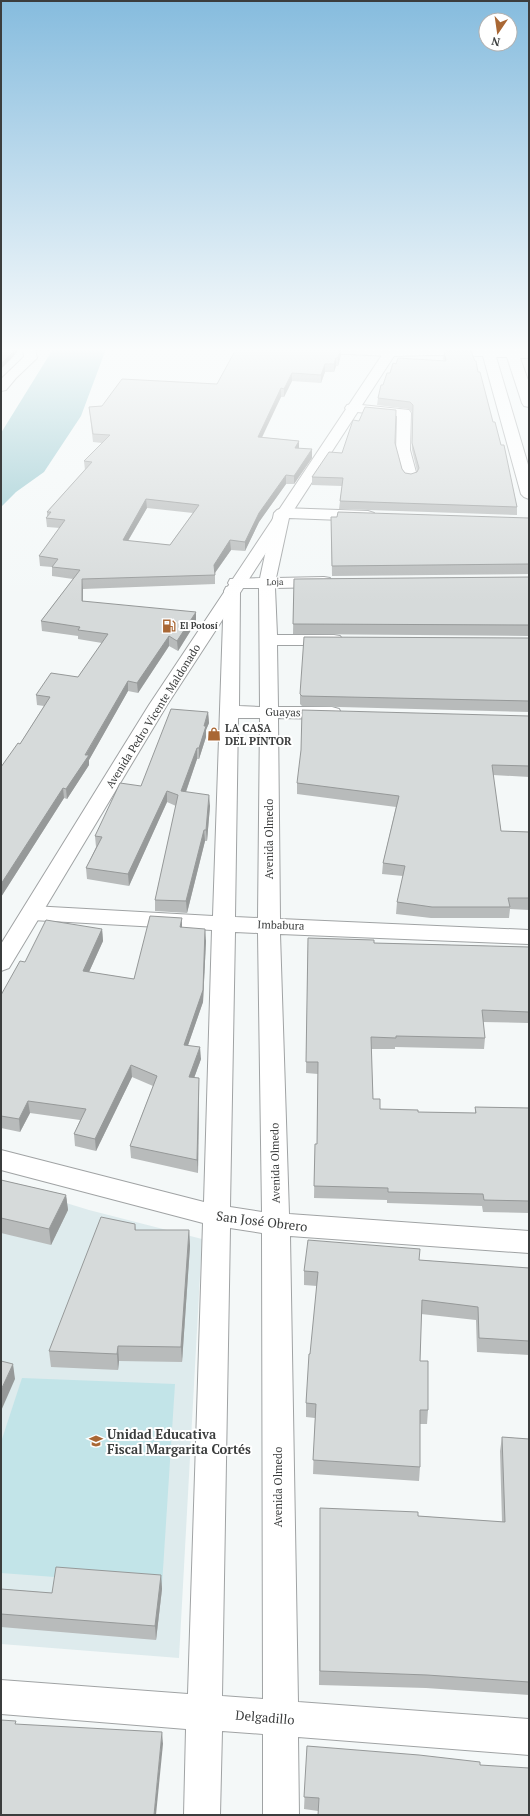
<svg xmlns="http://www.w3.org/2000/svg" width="530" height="1816" font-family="'PT Serif',serif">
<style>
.built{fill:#deebed}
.green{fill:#c2e4e8}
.water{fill:#94c7ce}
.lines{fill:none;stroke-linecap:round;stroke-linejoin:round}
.minor-casing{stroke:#a0a3a4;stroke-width:2}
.major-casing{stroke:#a0a3a4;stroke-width:2}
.minor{fill:#fff;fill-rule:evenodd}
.major{fill:#fff;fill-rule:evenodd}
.wall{fill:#b8bbbb;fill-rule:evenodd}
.shaded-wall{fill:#969999}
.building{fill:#d6dada;stroke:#969999;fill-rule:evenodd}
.labels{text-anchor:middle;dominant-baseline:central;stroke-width:4;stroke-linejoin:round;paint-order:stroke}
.far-street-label{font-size:9px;fill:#3b3d3d;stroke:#fff}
.far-poi-label{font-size:9px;font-weight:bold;fill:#3b3d3d;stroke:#fff;text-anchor:start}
.street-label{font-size:11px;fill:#3b3d3d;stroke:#fff}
.poi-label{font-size:11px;font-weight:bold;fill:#3b3d3d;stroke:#fff;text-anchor:start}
.near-street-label{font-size:13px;fill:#3b3d3d;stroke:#fff}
.near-poi-label{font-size:13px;font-weight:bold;fill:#3b3d3d;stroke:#fff;text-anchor:start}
</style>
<rect width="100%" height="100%" fill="#f4f8f8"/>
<!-- built -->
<polygon class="built" points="1,1183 89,1210 202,1239 179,1658 1,1644"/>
<!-- green -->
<polygon class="green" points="22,1378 175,1384 162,1585 1,1573 1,1442"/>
<!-- water -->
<polygon class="water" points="53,349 106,349 81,416 44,472 16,492 1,507 1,433"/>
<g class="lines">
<!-- minor casing -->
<g class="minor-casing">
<g id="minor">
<polygon points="23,349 35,349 37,358 16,378 6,390 1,391 1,379 24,357"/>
<polygon points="321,349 391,349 395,352 394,355 389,356 327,353 322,352"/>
<polygon points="421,349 517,349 529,350 529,358 520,358 529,383 529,407 524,406 522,403 507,357 496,357 529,468 529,499 524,497 521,494 483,356 432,355 422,352"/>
<polygon points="352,404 409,410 411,413 410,450 417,476 415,479 410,480 405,479 403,476 396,450 397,416 347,411 345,408 347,405"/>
<path d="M282,508l86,3 6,2 2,3 -2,3 -6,2 -79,-3 -13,60 48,-1 6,1 2,4 -2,4 -6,1 -49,1 2,47h57l6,1 3,4 -3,4 -6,1h-57l1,62h54l7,2 2,4 -2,4 -7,2 -54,-1 2,201 249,11v14l-249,-10 9,280 240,17v22l-239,-17 8,466 231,17v36l-231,-18 1,78h-36v-81l-41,-3 -2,84h-36l2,-86 -185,-15v-34l187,14 15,-471 -202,-53v-20l203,52 8,-272 -180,-10 -8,-2 -3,-5 3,-5 8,-2 181,10 11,-325 2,-4 4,-1 -2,-3 2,-4 30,-1 14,-65 3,-3zM238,588h21l1,119 -21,-1 1,-115zM238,718h22l-2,200 -23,-1zM235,932l23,1 4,279 -32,-5zM230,1228l32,5 1,466 -41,-3z"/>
</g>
</g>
<!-- major casing -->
<g class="major-casing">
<polygon id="major" points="386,349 439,349 437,354 432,355 394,356 167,705 9,968 1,971 1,944 149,705"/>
</g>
<!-- minor -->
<use href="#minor" class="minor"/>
<!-- major -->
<use href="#major" class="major"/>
</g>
<!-- wall -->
<g class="wall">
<path d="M236,349h105v6l-3,11h-2l-2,6h-9l-4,11 -29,-2 -8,16h-3l-20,40 38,4v7l13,10 -18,26h-8l-27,38 -14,29 -14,-1 -16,23v11l-132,5v12l113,21 -18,29 -9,-5 -31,47 -10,-2 -39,69v5l-22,34 -3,-1 -63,99v-119l19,-34 24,-38 -7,-1 -1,-10 42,-18 24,-34 -24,-4v-3l-36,-5 -1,-10 32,-42 -21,-3v-9l-12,-1 -1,-10 21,-28 -13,-1 -1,-9 1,-1v-5l38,-42 -1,-9 18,-18 -9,-1 -4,-35 13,-1 115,-22zM147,508l46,5 -23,32 -42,-4z"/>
<polygon points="444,351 478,372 493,422 501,445 517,507 517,515 339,509 340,501 342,486 312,485 312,477 342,453 395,443 402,469 405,473 411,474 417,472 417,471 412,450 412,412 409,409 377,405 378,398 383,385 396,364 444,361 443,358"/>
<polygon points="331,517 529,518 529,574 332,576"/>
<polygon points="529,577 529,636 293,634 294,579"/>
<polygon points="529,638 529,712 302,706 300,704 300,694"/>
<polygon points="208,712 209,723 206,730 206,737 199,759 197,759 186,792 210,806 207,841 205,841 187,913 155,911 155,900 176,806 167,802 129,886 87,879 86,868 96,847 95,836 141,786"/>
<polygon points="529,716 529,777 493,775 501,831 529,832 529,910 510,909 509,918 431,918 396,914 397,902 403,876 382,874 383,863 396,807 297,794 297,783"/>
<polygon points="182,928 206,941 203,1002 188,1045 201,1059 194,1078 199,1078 199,1091 198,1173 131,1158 130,1146 153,1086 132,1077 96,1151 75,1146 74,1134 80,1120 30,1113 20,1132 1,1128 1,995 25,962 102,929 103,941 89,972 134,979"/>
<polygon points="308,938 374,943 529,947 529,1030 528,1023 483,1022 485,1038 484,1049 395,1047 395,1049 371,1049 373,1099 380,1109 418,1112 475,1113 475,1107 529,1108 529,1213 483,1212 482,1206 387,1203 387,1200 314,1198 315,1144 317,1144 318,1074 306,1073"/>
<polygon points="1,1180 66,1195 68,1210 51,1245 1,1233"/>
<polygon points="135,1224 136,1230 189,1230 190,1246 182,1362 119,1361 118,1370 51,1367 49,1351"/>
<polygon points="419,1260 529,1268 529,1355 477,1352 476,1320 421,1314 420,1361 428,1410 427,1424 420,1424 420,1467 419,1481 313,1474 315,1418 306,1417 306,1403 317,1286 304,1285 304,1271"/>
<polygon points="502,1437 529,1439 529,1695 426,1688 319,1685 320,1508 418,1516 502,1522 500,1451"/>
<polygon points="161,1575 162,1589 156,1640 1,1627 1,1589 52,1593"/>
<polygon points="307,1746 480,1765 529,1815 318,1815 318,1811 304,1809"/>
</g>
<!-- shaded-wall -->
<g class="shaded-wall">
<polygon points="16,349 19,349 13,357 1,369 1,364"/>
<polygon points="341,349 341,355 338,366 338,358"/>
<polygon points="336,358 336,366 334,372 334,364"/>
<polygon points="325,364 325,372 321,383 321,375"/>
<polygon points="292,373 292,381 284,397 284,389"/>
<polygon points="281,388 281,397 258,446 258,437"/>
<polygon points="299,441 299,449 295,448"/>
<polygon points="312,449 312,458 294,484 294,476"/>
<polygon points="286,475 286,484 259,522 245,551 245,542 259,513"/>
<polygon points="146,499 147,508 123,549 123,540"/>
<polygon points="230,540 231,550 214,574 214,565"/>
<polygon points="82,579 83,589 82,610"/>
<polygon points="196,612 196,622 178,651 177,641"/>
<polygon points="169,636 169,646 138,693 137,683"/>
<polygon points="128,681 128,691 89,760 89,765 67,799 66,789"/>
<polygon points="208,712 209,723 206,730 206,737 199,759 199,748 204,726"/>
<polygon points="197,748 197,759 182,803 181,791"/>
<polygon points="63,788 64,798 1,897 1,884"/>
<polygon points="167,791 167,802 129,886 128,874"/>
<polygon points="209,795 210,806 207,841 206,830"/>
<polygon points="204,830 205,841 187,913 186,901"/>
<polygon points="182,918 182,930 180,927"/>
<polygon points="102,929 103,941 84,983 83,971"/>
<polygon points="205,929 206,941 203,1002 184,1057 184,1045"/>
<polygon points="200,1047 201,1059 190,1089 189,1077"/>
<polygon points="131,1065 132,1077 96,1151 95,1139"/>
<polygon points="199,1078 199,1091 198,1173 197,1160"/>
<polygon points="28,1101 30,1113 20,1132 19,1119"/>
<polygon points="66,1195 68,1210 51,1245 49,1229"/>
<polygon points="189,1230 190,1246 182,1362 181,1347"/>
<polygon points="118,1346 119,1361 118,1370 117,1354"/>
<polygon points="13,1364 15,1379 1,1411 1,1390"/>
<polygon points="161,1575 162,1589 156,1640 155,1626"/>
<polygon points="162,1732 163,1744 156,1815 154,1815"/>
</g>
<!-- building -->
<g class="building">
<polygon points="1,349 16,349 1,364"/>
<path d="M236,349h105l-3,9h-2l-2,6h-9l-4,11 -29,-2 -8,16 -3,-1 -23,49 41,4 -4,7 17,1 -18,27 -8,-1 -27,38 -14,29 -15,-2 -16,25 1,10 -133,4v22l114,11 -19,29 -8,-5 -32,47 -9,-2 -43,74h4l-23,34 -3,-1 -62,96v-105l1,-1h-1v-11l17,-24 2,1 30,-47 -14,-2 15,-22 27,4 30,-43 -30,-4 2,-3 -39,-6 39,-51 -28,-3 6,-8 -19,-3 26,-36 -19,-2 5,-6h-4l45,-50 -8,-1 26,-26 -17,-1 -4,-27 13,-1 20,-27 95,5zM146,499l53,6 -29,40 -47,-5z"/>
<polygon points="444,351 471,351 475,361 476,361 478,372 480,372 493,422 495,422 501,445 504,445 517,507 340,501 343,478 312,477 329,452 342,453 353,420 359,421 365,407 396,410 395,443 402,469 405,473 411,474 417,472 419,468 412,443 413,405 410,402 378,398 381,385 383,385 387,373 390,373 393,363 396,364 398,358 446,361"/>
<polygon points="338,512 529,518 529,564 332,566 331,517 337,517"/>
<polygon points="529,577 529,625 293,624 294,579"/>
<polygon points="304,637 529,638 529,701 302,696 300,694"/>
<polygon points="171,709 208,712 204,726 206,726 199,748 197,748 181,791 209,795 206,830 204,830 186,901 155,900 178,795 167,791 128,874 86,868 102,837 95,836 120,783 141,786"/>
<polygon points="302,710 529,716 529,766 492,765 501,831 529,832 529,898 508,898 510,907 432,907 397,902 405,866 383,863 399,796 297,783 301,750"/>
<polygon points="150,916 182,918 180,927 205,929 203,990 184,1045 200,1047 189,1077 199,1078 197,1160 130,1146 157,1076 131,1065 95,1139 74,1134 86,1109 28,1101 19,1119 1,1116 1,995 20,961 25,962 46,920 102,929 83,971 134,979"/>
<polygon points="308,938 374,940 374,943 529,947 529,1012 482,1010 485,1038 396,1036 396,1038 371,1037 373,1099 380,1099 380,1109 418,1110 418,1112 476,1113 475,1107 529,1108 529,1201 484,1200 483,1194 388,1192 388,1188 314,1186 315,1144 317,1144 318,1062 306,1062"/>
<polygon points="1,1180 66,1195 49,1229 1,1218"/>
<polygon points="101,1217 135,1224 135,1230 189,1230 181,1347 118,1346 117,1354 49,1351"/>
<polygon points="308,1240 420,1249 419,1260 529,1268 529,1341 479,1338 478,1307 422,1300 420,1361 428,1361 428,1410 420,1410 420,1467 313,1460 316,1404 306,1403 309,1354 310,1354 318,1272 304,1271"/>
<polygon points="1,1361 13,1364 1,1390"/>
<polygon points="502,1437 529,1439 529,1682 427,1675 320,1671 320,1508 418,1512 418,1516 505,1522"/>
<polygon points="56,1567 161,1575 155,1626 1,1614 1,1589 52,1593"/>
<polygon points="1,1720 16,1721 15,1724 162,1732 154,1815 1,1815"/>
<polygon points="307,1746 419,1755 480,1762 480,1765 529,1768 529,1815 318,1815 319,1798 304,1797"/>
</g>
<!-- sky -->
<linearGradient id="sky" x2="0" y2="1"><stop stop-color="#86bcde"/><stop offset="0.58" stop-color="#fafcfc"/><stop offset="1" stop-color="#fafcfc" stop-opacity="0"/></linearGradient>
<rect width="530" height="603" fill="url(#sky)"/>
<!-- icons -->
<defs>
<g id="fuel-bare" transform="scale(1.08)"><path d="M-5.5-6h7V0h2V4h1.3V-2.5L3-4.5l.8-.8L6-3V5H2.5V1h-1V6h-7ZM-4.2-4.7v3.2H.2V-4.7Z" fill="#a96734" stroke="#fff" stroke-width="2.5" paint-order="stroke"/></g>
<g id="shop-bare" transform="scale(1.08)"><path d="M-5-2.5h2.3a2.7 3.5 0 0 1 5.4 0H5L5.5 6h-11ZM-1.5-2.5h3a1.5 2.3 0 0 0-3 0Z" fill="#a96734" stroke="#fff" stroke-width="2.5" paint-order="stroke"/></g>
<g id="school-bare" transform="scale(1.08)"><path d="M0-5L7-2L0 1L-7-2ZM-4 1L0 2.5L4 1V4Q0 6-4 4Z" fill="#a96734" stroke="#fff" stroke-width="2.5" paint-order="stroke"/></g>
</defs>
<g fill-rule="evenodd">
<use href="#fuel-bare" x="169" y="626"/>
<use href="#shop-bare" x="214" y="734"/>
<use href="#school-bare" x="96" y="1441"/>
</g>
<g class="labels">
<!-- far-street labels -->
<g class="far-street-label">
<text transform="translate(275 582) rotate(-1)">Loja</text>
</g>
<!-- far-poi labels -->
<g class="far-poi-label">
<text x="180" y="626">El Potosí</text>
</g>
<!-- street labels -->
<g class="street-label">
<text transform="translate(283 712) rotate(1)">Guayas</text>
<text transform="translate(153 716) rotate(-58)">Avenida Pedro Vicente Maldonado</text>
<text transform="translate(269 839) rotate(-90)">Avenida Olmedo</text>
<text transform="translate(281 925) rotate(2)">Imbabura</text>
<text transform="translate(275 1163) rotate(-91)">Avenida Olmedo</text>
<text transform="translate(278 1487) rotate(-90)">Avenida Olmedo</text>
</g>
<!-- poi labels -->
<g class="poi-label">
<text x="225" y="728">LA CASA<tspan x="225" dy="13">DEL PINTOR</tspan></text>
</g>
<!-- near-street labels -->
<g class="near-street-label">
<text transform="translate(262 1221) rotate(7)">San José Obrero</text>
<text transform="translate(265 1717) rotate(5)">Delgadillo</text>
</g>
<!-- near-poi labels -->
<g class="near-poi-label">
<text x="107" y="1434">Unidad Educativa<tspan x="107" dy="15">Fiscal Margarita Cortés</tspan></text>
</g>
</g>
<!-- border -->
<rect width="530" height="1816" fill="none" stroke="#3b3d3d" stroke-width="4"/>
<!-- north arrow -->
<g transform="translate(498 32) rotate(193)"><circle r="19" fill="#ffffff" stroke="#b1b1b1"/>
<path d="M0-3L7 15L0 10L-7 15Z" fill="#a96734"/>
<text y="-6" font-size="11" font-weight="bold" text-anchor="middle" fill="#3b3d3d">N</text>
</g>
</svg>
